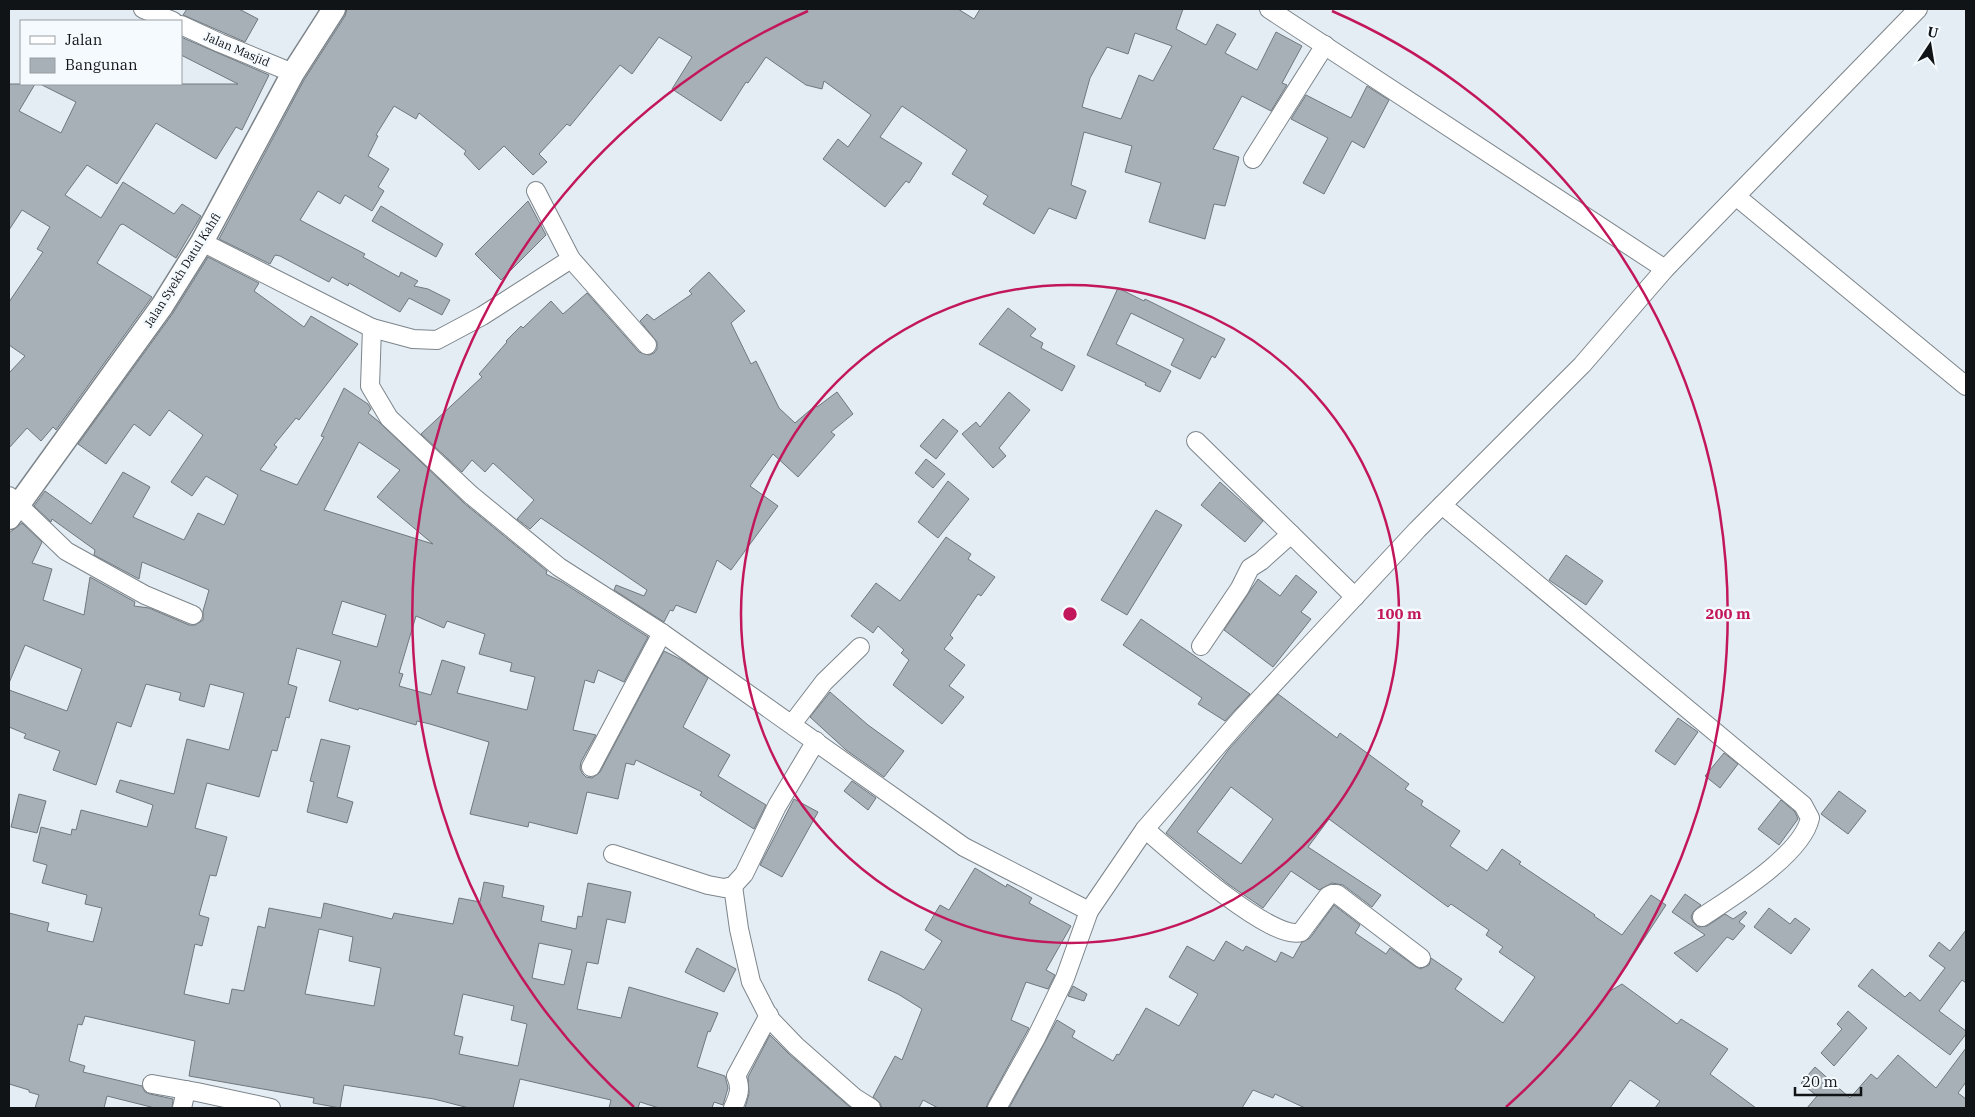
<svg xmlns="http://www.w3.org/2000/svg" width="1975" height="1117" font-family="'IBM Plex Serif',serif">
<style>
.building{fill:#a7b0b6;stroke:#70787d;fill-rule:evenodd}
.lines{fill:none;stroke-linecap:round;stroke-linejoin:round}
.minor-casing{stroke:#7d858b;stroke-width:20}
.tertiary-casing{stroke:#7d858b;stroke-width:25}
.minor{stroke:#fff;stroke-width:18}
.tertiary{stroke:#fff;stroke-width:22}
.ring{fill:none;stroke:#c2185b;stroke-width:2.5}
.labels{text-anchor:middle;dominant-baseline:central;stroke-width:5;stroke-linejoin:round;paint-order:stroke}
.street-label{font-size:12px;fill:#111417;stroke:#f4fafe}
.centre{fill:#c2185b;stroke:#f4fafe;stroke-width:2.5}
.ring-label{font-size:15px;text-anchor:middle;font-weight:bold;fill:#c2185b;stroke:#f4fafe;stroke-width:5;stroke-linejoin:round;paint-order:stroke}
</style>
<rect width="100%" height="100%" fill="#e4edf4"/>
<!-- building -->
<g class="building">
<polygon points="187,9 239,9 258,19 245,42 183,15"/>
<path d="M347,9h611l16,10 6,-10h203l-7,20 30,16 11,-21 19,10 -11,19 32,17 19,-38 26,14 -20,37 5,2 -16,26 -29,-15 -29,53 26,8 -14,49 -11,-2 -9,35 -56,-17 12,-39 -36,-11 7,-26 -48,-14 -13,53 15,6 -10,28 -27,-11 -15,26 -51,-30 5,-8 -36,-22 15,-24 -65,-44 -22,31 42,26 -13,20 -3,-2 -21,26 -62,-48 15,-20 10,8 23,-32 -47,-34 -2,8 -16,-4 -40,-28 -18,26 -2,-1 -25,39 -49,-32 20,-32 -33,-20 -27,37 -12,-9 -50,61 -3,-2 -28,30 8,8 -14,13 -29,-29 -25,24 -15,-16 2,-3 -47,-38 -3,6 -22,-13 -18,29 2,1 -10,20 21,13 -11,18 6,4 -12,20 -27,-16 -5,9 -22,-13 -18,29 65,34 -2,3 36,20 2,-5 17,9 -4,5 14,3 22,11 -8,15 -33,-17 -9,14 -51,-29 -1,3 -16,-9 -3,5 -49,-26 -5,-1 -5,9 -51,-25 85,-159 41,-64zM1135,33l37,13 -19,35 -14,-6 -18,44 -39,-12 8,-29 17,-31 21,7z"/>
<polygon points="181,37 269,75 242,130 236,127 216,159 156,123 117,184 87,165 65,195 101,218 123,182 174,214 182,204 201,216 176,258 123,224 120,225 97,263 152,297 56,430 53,427 41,441 27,428 9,448 9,373 25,356 9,345 9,302 43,252 37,249 50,227 22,210 9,230 9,84 35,84 19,111 61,133 76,102 40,84 238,84 181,55"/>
<polygon points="1367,86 1389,100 1364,148 1352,141 1324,194 1303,183 1328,138 1291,119 1306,95 1351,118"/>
<polygon points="528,201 546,235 501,280 475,254"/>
<polygon points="381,206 443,244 436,257 372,221"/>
<path d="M208,257l51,26 -5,8 50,36 7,-11 47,28 -59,76 -3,-2 -22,27 3,2 -17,23 37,15 27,-48 -3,-1 23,-48 24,16 3,5 -3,4 10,8 86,82 83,68 -1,3 16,8 86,55 -24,45 -26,-12 -4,13 -9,-3 -12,50 23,5 -15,27 -1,6 2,5 4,4 6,1 8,-6 64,-121 18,9 26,18 -25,49 47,28 -12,21 48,29 -12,24 -54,-34 2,-3 -66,-32 -2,5 -8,-2 -8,36 -31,-7 -10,42 -48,-12 -1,5 -58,-13 19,-72 -59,-18 -13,-3 -1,4 -57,-17 -1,2 -29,-9 12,-40 -44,-13 -9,36 9,3 -8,31 -3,-1 -9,34 -5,-1 -13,47 -52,-14 -12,45 32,9 -11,39 -6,-1 -11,40 10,3 -7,28 -7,-2 -11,50 45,10 3,-15 12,2 14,-65 7,2 4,-20 52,10 3,-15 68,16 2,-6 59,11 6,-26 21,4 4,-20 20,4 -2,11 42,9 -3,15 35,8 2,-13 4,1 6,-34 43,9 -6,31 -18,-4 -9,45 -11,-2 -10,47 44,9 8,-31 89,26 -8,19 -2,-1 -11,36 28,9 3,12 -5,17 -9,-3 -2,6h-53l-19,-6 -2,6h-29l2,-8 -91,-21 -7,29h-44l-35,-9 -90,-14 -4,23 -27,-5 1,-5 -125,-22 6,-35 -110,-25 -3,9 -4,-1 -9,37 16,5 -2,6 59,14 3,6 5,2 23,5 -1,9h-17l-48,-12 -3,12h-69l4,-13 -10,-3v-2l-20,-6v-171l40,10 -2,8 46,11 9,-34 -17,-4 2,-9 -45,-12 5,-18 -14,-4 8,-34 30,8 1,-6 4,1 5,-20 66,17 6,-22 -37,-13 4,-12 54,14 13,-55 42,11 15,-57 -34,-9 -6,23 -25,-7 2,-7 -35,-9 -15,43 -14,-5 -21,63 -43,-15 7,-19 -36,-13 2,-4 -17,-7v-37l58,21 15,-42 -57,-24 -16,38v-150l13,-10 20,19 -10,21 20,6 -9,31 41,15 6,-38 45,25 -1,4 15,2 40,17h6l8,-5v-9l6,-21 -67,-28 -3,17 -45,-24 1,-5 -43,-31 -1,3 -17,-16 11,-15 46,33 32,-52 27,15 -17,30 51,23 14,-27 26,12 14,-30 -32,-19 -14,20 -21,-14 32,-47 -34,-25 -19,26 -16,-12 -28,40 -28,-20 95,-131zM359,442l41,28 -23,27 56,47 -109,-34zM342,601l44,14 -9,32 -45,-13zM416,616l28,12 3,-7 38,13 -6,20 33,9 -2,8 25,6 -8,33 -70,-17 8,-26 -23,-7 -11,35 -32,-9 4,-12 -4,-1zM319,929l34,8 -4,24 32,7 -7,38 -69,-12zM539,943l33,7 -8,35 -32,-7zM463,994l51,12 -3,14 16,4 -9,42 -59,-12 4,-17 -9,-2z"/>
<polygon points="709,272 745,311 731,323 751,364 756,361 779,408 795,423 816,405 817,407 837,392 853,414 831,432 835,435 798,477 773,454 750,486 778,506 731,570 717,560 696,613 676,605 673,611 670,610 664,622 614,590 616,585 644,596 647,590 541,518 530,529 517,519 534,500 493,463 485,472 472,460 462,472 421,434 482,377 479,374 507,342 506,341 521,326 523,328 551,301 563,314 587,293 639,352 649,355 654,353 657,349 657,342 640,321 647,314 654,320 692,294 689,291"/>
<polygon points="1118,288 1144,301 1145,299 1225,339 1215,358 1212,356 1200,379 1171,365 1184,339 1131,313 1116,344 1171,371 1160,392 1145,385 1146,383 1087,355"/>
<polygon points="1008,308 1036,329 1030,336 1043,343 1041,348 1075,366 1062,391 979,344"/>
<polygon points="1009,392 1030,410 999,448 1006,456 993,468 962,434 976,422 980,427"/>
<polygon points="943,419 958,431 936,459 920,446"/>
<polygon points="926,459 945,474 933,488 915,473"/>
<polygon points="948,481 969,499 938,538 918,522"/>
<polygon points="1220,482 1263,521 1245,542 1201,505"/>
<polygon points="1156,510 1182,525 1127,615 1101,600"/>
<polygon points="946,537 971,554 968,559 995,577 981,596 978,594 950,635 953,638 944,649 965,665 949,686 964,697 942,724 893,685 909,660 901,653 904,650 878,626 873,633 851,616 876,583 900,601"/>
<polygon points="1566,555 1603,581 1586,605 1549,580"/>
<polygon points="1296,575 1317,592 1301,612 1311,619 1273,667 1224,630 1258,579 1280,596"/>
<polygon points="1141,619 1250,694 1225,721 1198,704 1202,698 1123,645"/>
<polygon points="830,692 868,725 904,751 884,777 846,750 810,717"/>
<path d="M1278,694l59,44 3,-5 69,51 -4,5 18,12 -2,4 39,26 -10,15 37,25 15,-22 19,13 -2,2 76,51 -1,1 28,19 29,-40 15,10 -56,86 12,-7 55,40 4,-5 47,30 -18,25 46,34h-101l5,-7 -30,-21 -20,28h-305l-30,-14 -2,4 -20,-8 -11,18h-233l48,-88 18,11 -3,6 41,24 4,-7 2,1 27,-47 33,18 19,-32 -29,-17 18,-31 27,15 12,-20 17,10 3,-5 30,16 5,-10 12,6 9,-16 8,-4 24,-33 26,20 -5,8 31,21 4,-6 25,18 5,3 9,-4 2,-7 31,21 -7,10 48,34 32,-46 -36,-25 4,-5 -17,-12 3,-5 -38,-26 -3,3 -119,-88 -21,28 73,48 -9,12 -29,-22 -11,-2 -13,7 -28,-19 -28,37 -35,-24 -62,-51 63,-84zM1231,787l42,32 -32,45 -44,-32z"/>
<polygon points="1678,718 1698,732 1675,765 1655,751"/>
<polygon points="321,739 350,746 337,797 353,802 347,823 307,812 314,782 310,781"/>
<polygon points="1724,753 1738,764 1720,788 1705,776"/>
<polygon points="852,781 876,798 868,810 844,791"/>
<polygon points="1839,791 1866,811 1848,834 1821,814"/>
<polygon points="19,794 46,801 37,833 11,827"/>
<polygon points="794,799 818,812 782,877 760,865"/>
<polygon points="1781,800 1795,812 1798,819 1779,845 1758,829"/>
<polygon points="975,868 1006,887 1007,884 1032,898 1029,903 1071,926 1046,970 1055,975 1048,989 1026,982 1011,1020 1029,1028 988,1103 986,1108 938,1108 923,1100 919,1108 882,1108 880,1103 873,1097 895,1056 902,1060 922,1009 898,994 868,980 881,951 924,970 942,941 925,930 940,905 949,910"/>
<polygon points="1685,894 1701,905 1693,912 1691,917 1693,922 1698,927 1707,926 1725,914 1733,919 1745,911 1747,913 1739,922 1745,926 1733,940 1727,937 1697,972 1674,953 1705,935 1672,912"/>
<polygon points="1769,908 1790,924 1795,918 1810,929 1791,954 1754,927"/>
<polygon points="1966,930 1966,983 1962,980 1939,1011 1966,1031 1966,1034 1950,1055 1858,986 1872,969 1905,997 1910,992 1920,1001 1945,968 1929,956 1939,942 1950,951"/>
<polygon points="697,948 736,969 724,992 685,972"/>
<polygon points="1073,986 1087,994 1084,1001 1068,996"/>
<polygon points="1848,1011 1867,1028 1834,1066 1821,1053 1842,1029 1837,1024"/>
<polygon points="770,1035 789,1054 851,1108 745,1108 749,1094 748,1077"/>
<polygon points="1966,1048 1966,1082 1958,1093 1966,1099 1966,1108 1807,1108 1817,1096 1801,1083 1815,1067 1850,1098 1871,1074 1877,1079 1898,1055 1936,1088"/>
</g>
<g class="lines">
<!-- minor casing -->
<g class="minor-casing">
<g id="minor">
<polyline points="143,9 173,21"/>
<polyline points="1269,9 1665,269"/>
<polyline points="181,25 220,43 293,73"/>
<polyline points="1253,159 1325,45"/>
<polyline points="1737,197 1966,386"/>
<polyline points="202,242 372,328 370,386 389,418 471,495 559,567 662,633 964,847 1089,911"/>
<polyline points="571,259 647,345"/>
<polyline points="372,328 413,339 437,340 482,316 571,259 536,191"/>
<polyline points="1196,441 1355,597"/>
<polyline points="9,496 66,551 145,595 193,615"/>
<path d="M1442,505l361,300 7,13c-8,37 -78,79 -108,99"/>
<polyline points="1201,646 1240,588 1250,568 1261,561 1291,534"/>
<polyline points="792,724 824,682 860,647"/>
<polyline points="591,767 662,633"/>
<path d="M1145,829c24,21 128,114 156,103l27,-36 4,-2h5l84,64"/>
<polyline points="613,854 708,885 724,888 733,886 744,874 777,806 816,741"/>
<polyline points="733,886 739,929 751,982 770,1019 796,1046 855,1098 871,1108"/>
<polyline points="152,1084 197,1092 271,1108"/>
<polyline points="182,1108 186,1090"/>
<path d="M733,1108c5,-11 9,-20 3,-32l33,-61"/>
<polyline points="997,1108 1036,1038 1065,978 1089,911 1145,829 1240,720 1417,530 1582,365 1665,269 1918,9"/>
</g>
</g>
<!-- tertiary casing -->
<g class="tertiary-casing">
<polyline id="tertiary" points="9,518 162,306 202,242 293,73 334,9"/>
</g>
<!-- minor -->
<use href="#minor" class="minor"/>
<!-- tertiary -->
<use href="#tertiary" class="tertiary"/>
</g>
<!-- distance rings -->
<g class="ring">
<circle cx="1070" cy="614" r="329"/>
<path d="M634 1107A658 658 0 0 1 808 11M1332 11A658 658 0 0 1 1506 1107"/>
</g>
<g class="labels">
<!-- street labels -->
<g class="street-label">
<text transform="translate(237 49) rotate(23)">Jalan Masjid</text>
<text transform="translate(182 270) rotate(-58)">Jalan Syekh Datul Kahfi</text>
</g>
</g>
<circle cx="1070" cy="614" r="8" class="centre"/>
<g class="ring-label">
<text x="1399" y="619">100 m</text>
<text x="1728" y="619">200 m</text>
</g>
<!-- border -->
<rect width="1975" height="1117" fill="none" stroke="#111417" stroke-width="20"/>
<!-- legend -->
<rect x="20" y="20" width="162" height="65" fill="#f4fafe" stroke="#999ea2"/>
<rect x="30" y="36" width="25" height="8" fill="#ffffff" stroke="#999ea2"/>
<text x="65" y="45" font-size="15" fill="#111417">Jalan</text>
<rect x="30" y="58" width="25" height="15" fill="#a7b0b6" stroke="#999ea2"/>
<text x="65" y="70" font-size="15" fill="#111417">Bangunan</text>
<!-- north arrow -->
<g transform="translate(1930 45) rotate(12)" stroke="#f4fafe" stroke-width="4" paint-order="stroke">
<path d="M0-4L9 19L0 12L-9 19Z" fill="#111417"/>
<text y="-8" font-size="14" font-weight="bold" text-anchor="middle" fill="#111417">U</text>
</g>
<!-- scale -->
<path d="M1795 1087v8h66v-8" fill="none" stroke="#111417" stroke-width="2.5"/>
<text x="1802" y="1087" font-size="15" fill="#111417" stroke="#f4fafe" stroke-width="4" paint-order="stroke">20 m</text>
</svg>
